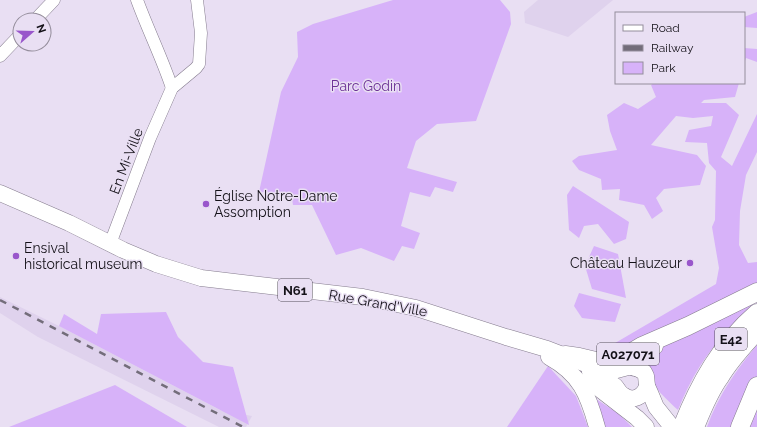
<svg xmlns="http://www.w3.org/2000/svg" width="757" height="427" font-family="Raleway,sans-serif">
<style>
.built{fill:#dfd2ed}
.green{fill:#d7b2f9}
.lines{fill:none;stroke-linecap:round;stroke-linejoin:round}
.minor-casing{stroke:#857c8e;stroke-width:13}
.major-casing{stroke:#857c8e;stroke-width:17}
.highway-casing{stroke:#857c8e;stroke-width:19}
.minor{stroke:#fff;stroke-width:12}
.major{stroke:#fff;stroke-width:16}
.highway{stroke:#fff;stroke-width:18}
.rail{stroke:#736d7a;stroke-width:2.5;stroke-dasharray:7 7;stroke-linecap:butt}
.poi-dot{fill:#9956cb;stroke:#e9dff3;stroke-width:1.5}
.labels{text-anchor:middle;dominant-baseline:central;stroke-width:3;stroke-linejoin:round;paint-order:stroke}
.shield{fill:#e9dff3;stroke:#544f5a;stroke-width:1}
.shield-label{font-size:13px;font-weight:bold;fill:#141118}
.park-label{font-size:14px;fill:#6c3295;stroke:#e9dff3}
.street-label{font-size:14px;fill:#141118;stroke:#e9dff3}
.poi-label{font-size:14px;fill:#141118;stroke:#e9dff3;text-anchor:start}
</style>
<rect width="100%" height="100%" fill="#e9dff3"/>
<!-- built -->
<g class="built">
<polygon points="538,0 613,0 568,37 525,23 524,12"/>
<polygon points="0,297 59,326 220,410 252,416 246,427 219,427 38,337 0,313"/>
</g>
<!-- green -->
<g class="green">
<polygon points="393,0 500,0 510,12 511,24 476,121 437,124 416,141 407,168 457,182 453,192 435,187 430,197 410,192 401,226 420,233 414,249 402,246 394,261 361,248 336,255 312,205 293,205 291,193 259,192 281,92 298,57 297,32 313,24"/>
<polygon points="757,12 757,28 744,27 744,17"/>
<polygon points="744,48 757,49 757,62 746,58 744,64"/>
<polygon points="654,83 739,83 735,97 704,100 701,103 726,103 739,115 721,157 732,166 757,114 757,152 746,175 740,211 739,245 748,263 757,262 757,288 608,358 599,356 599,351 605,345 610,346 716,284 719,268 712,227 715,220 716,171 709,163 707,143 685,142 689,130 711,126 713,116 693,118 676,116 651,145 697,155 706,166 700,185 664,189 656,198 663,211 652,219 644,205 619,200 620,189 602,190 601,179 579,170 572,161 579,156 617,150 610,131 607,115 624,103 638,109 656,97 651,85"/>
<polygon points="573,186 629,222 626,239 614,244 598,224 584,226 579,238 569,230 567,195"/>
<polygon points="594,246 618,254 626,298 592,289 585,266"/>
<polygon points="579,293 621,304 615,322 582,318 574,306"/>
<path d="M757,301c-21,20 -42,41 -57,65 -9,14 -16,29 -22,44 -18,-17 -30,-26 -31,-53l8,-6 18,-11z"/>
<polygon points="166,312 178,337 203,362 233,367 249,425 59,326 64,314 97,334 101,314"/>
<path d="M757,345v31l-4,6 -19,45h-27c11,-31 29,-57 50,-82z"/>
<polygon points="548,366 576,396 588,427 507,427"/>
<polygon points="115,385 187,427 9,427"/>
<polygon points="593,397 619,414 632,427 605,427 600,410"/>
<polygon points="757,404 757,427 747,427"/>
</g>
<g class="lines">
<!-- minor casing -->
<g class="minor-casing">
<g id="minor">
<path d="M137,0c11,30 25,58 35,88"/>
<polyline points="35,20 54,0"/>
<polyline points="0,56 20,35"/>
<polyline points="110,244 150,138 172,88 196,68 199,64 201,33 197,0"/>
</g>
</g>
<!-- major casing -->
<g class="major-casing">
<g id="major">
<polyline points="0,193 69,223 123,250 156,264 201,278 363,297 416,308 506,337 547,349 604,371 613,371 628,367 635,367 644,372 646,376 647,386 651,395 656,407 672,427"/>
<path d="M549,357c31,17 39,37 48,70"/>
<path d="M590,372c9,4 17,8 25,14 3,3 4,7 8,9 10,8 21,1 24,-9"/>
<polyline points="588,380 637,418 646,427"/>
</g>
</g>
<!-- highway casing -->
<g class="highway-casing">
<g id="highway">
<polyline points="565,355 579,357 600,362 614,361 622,358 642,346 688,326 757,292"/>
<polyline points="635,367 646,352 654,346"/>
<path d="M682,427c17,-43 39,-83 75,-114"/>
<path d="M695,427c7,-17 14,-35 25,-50 10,-17 24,-32 37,-46"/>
<polyline points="740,427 757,386"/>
</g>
</g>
<!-- minor -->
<use href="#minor" class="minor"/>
<!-- major -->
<use href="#major" class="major"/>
<!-- highway -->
<use href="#highway" class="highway"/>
<!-- rail -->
<polyline class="rail" points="0,300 243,427"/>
</g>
<!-- markers -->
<g class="poi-dot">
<circle cx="206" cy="204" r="4"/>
<circle cx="16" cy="256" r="4"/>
<circle cx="690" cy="263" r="4"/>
</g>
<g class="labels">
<!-- shield labels -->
<g class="shield">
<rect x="278" y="279" width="34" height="22" rx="3"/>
<rect x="715" y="328" width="32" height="22" rx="3"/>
<rect x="597" y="343" width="62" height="22" rx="3"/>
</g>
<g class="shield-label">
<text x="295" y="290">N61</text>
<text x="731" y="339">E42</text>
<text x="628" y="354">A027071</text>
</g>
<!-- park labels -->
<g class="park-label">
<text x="366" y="86">Parc Godin</text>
</g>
<!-- street labels -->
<g class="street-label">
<text transform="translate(126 161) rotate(-69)">En Mi-Ville</text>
<text transform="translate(378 303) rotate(10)">Rue Grand'Ville</text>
</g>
<!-- poi labels -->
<g class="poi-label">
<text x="214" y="196">Église Notre-Dame<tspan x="214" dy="16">Assomption</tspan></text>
<text x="24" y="248">Ensival<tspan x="24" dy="16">historical museum</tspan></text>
<text x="682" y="263" text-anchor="end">Château Hauzeur</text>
</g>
</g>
<!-- legend -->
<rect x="615" y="12" width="130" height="72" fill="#e9dff3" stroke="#948d9b"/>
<rect x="623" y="25" width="20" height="6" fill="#ffffff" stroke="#948d9b"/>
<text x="651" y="32" font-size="12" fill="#141118">Road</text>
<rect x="623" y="45" width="20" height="6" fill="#736d7a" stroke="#948d9b"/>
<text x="651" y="52" font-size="12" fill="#141118">Railway</text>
<rect x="623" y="62" width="20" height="12" fill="#d7b2f9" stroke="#948d9b"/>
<text x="651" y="72" font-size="12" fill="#141118">Park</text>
<!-- north arrow -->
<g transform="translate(32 32) rotate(70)"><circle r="19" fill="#e9dff3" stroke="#948d9b"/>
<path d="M0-3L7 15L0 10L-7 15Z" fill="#9956cb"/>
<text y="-6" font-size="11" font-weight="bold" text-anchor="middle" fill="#141118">N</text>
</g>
</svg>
